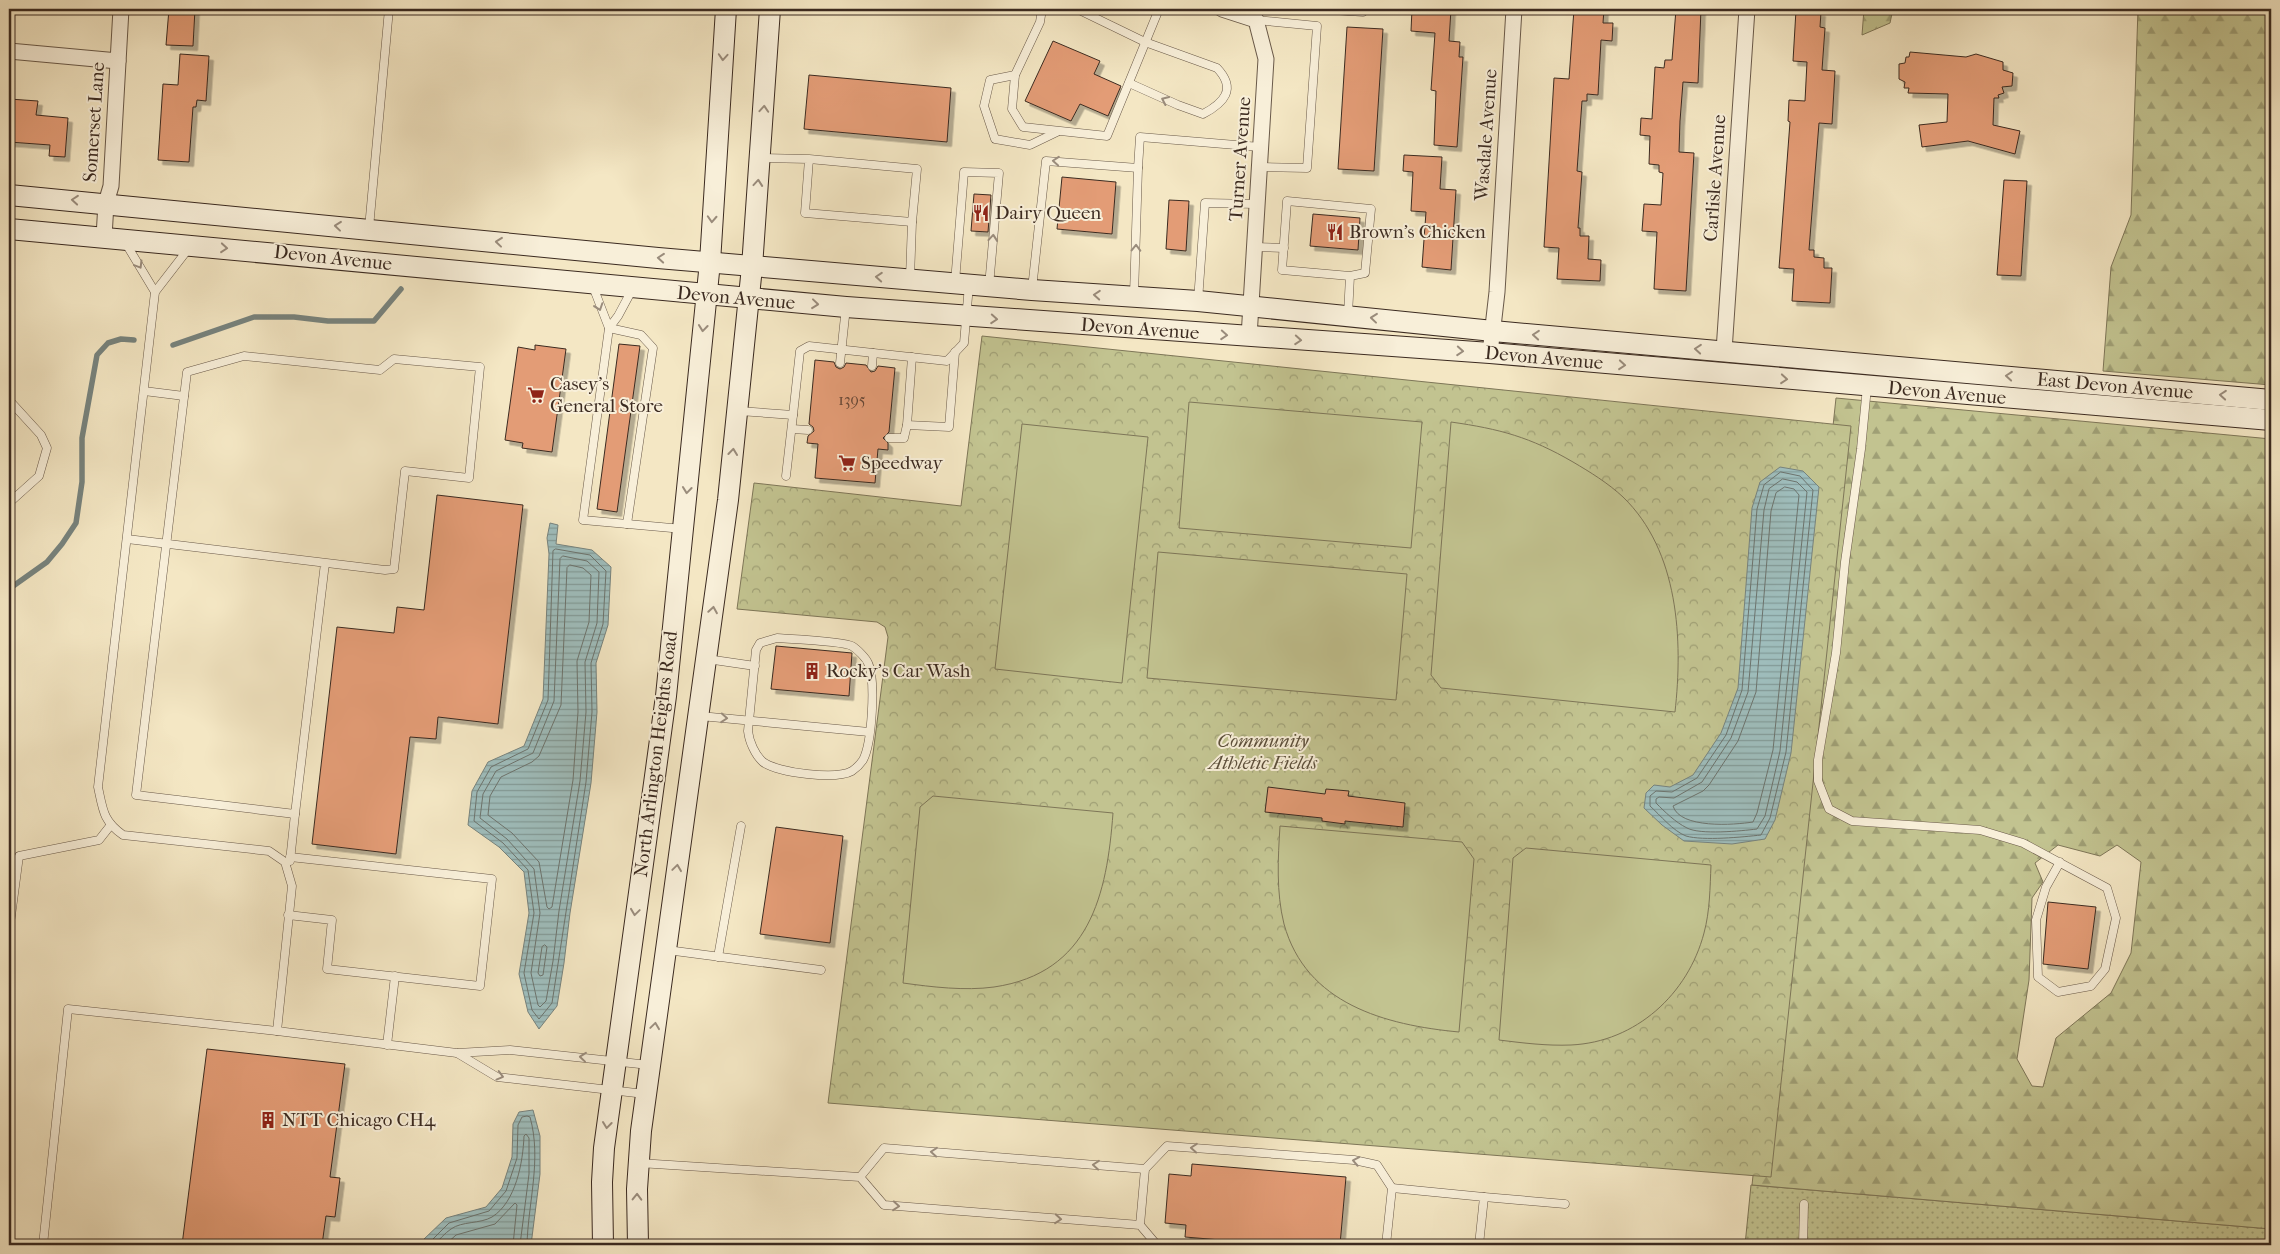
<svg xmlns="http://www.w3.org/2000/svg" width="2280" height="1254" font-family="'IM FELL French Canon',serif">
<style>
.grass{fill:url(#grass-dots);stroke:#7e7658}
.forest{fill:url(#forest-firs);stroke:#7e7658;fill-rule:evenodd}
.park{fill:url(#park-crowns);stroke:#7e7658}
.pitch{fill:#c2c390;stroke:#7e7658}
.water{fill:url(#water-rules);stroke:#77837e}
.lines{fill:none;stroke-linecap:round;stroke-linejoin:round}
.shore{stroke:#6d746e;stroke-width:1}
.stream{stroke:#77837e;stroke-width:5.5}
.building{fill:#e39c76;stroke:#3b2a20;filter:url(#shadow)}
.service-casing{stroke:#695949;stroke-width:9}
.minor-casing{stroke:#695949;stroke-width:17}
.secondary-casing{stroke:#3b2a20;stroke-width:22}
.service{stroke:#f8efd9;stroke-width:8}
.minor{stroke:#f8efd9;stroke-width:15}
.secondary{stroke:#f8efd9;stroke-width:20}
.oneway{stroke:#9a8c7c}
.labels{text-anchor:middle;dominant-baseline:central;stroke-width:4;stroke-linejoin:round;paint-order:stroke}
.number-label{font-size:16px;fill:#654636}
.street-label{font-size:19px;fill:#3b2a20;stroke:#f8efd9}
.poi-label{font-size:19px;fill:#3b2a20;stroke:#f8efd9;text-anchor:start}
.park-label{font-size:19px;font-style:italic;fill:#5d503c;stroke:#f8efd9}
</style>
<defs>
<pattern id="grass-dots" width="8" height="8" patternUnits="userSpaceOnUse" patternTransform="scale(1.25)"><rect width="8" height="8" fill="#c2c390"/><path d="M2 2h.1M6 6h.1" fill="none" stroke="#9f9f75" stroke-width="1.8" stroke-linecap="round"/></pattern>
<pattern id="forest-firs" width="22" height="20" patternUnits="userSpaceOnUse" patternTransform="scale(1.25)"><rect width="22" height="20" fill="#c2c390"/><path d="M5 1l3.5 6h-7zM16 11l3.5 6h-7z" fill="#9f9f75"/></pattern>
<pattern id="park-crowns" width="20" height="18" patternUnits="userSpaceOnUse" patternTransform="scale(1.25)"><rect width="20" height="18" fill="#c2c390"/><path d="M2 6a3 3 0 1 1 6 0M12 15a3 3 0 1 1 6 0" fill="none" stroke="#9f9f75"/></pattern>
<pattern id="water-rules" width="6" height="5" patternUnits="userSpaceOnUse" patternTransform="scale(1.25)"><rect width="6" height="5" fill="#9fbebd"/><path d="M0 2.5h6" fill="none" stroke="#839b99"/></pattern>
<filter id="shadow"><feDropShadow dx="4.5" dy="4.5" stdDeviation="0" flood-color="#0004"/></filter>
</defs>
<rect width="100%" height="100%" fill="#f4e7c4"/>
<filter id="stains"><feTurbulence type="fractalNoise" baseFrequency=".004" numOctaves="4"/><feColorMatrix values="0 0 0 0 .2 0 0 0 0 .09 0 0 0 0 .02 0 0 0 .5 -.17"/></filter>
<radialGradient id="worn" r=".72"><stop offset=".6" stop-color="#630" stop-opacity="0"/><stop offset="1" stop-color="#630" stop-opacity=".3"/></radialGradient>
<!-- grass -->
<polygon class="grass" points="1751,1185 2271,1229 2271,1245 1745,1245"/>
<!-- forest -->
<g class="forest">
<polygon points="1864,9 1893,9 1890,23 1862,35"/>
<polygon points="2138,9 2271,9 2271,385 2103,371 2111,267 2131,215"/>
<path d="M1836,398l435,41v790l-519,-44zM2058,845l42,11 17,-11 24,17 -10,91 -20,40 -55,45 -13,49 -11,-1 -15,-27 12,-79 3,-82 11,-16 -8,-19z"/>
</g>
<!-- park -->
<polygon class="park" points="982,336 1851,426 1771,1177 828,1103 888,637 885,627 877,622 737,609 754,483 961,506"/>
<!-- pitch -->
<g class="pitch">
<polygon points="1189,402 1422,422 1411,548 1179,528"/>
<path d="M1451,422c49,7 79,15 122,40 17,10 35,21 50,35 56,54 60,143 52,215l-234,-24 -10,-13z"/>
<polygon points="1022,424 1148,437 1122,683 995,669"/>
<polygon points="1158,552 1407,574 1396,700 1147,678"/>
<path d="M933,796l180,17c-6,81 -23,160 -119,174 -29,4 -62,0 -91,-4l17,-176z"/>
<path d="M1280,826l182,16 12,17 -15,173c-74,-7 -153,-28 -175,-108 -8,-32 -6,-66 -4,-98z"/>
<path d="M1526,848l185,17c-1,22 -1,46 -7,68 -16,61 -68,109 -133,112 -24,1 -48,-2 -72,-5l14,-182z"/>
</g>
<!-- water -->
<g class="water">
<polygon points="1780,467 1803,471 1819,487 1791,753 1775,820 1765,839 1732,844 1684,841 1662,825 1644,808 1646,793 1654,785 1670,787 1693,775 1721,733 1738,688 1752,508 1760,482"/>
<polygon points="550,523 558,525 556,544 592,550 611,567 608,625 596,663 597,712 591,783 570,913 564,963 557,1006 539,1029 528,1012 519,974 529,913 524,872 499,847 468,825 472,791 488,762 524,746 543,699 549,554 547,538"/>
<polygon points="533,1110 540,1136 540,1174 531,1245 421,1245 423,1240 446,1218 486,1207 502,1188 512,1157 513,1124 519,1112"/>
</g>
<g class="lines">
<!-- shore -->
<g class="shore">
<path d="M1781,472l19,4 13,14 -27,262 -16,66 -9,17c-18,2 -58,6 -75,1 -13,-5 -26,-21 -36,-30v-10l6,-5 16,1 25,-14 29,-43 16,-45 15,-181 7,-24z"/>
<path d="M1783,479l14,3 10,10 -27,259 -15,65 -8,13c-16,2 -57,6 -70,-1 -12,-6 -22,-16 -31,-25v-4l3,-2 15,1 28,-16 29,-44 17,-46 16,-182 5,-21z"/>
<path d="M1785,487l9,2 5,6 -26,255 -16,63 -4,9c-19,3 -73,7 -80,-16l30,-15 6,-6 29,-44 18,-49 15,-181 5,-18z"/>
<polygon points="556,549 590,555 606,571 603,624 591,663 592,712 586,782 552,1003 539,1019 532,1010 524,973 534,913 528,870 503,843 474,821 477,792 491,767 528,749 548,700 553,551"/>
<polygon points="563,556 587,561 599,572 597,623 585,662 586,712 580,781 559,911 553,961 546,1001 540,1007 538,1005 531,973 540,913 534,869 507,839 480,818 483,794 496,771 533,753 554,701 560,559"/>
<polygon points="570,565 583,568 591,575 589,622 577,661 578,712 573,780 552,907 549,909 547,907 539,862 512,833 488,815 490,796 501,777 532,762 539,756 561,705 567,568"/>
<polygon points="545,945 547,947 543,975 540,976 538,973 542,947"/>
<path d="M427,1245l22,-22 40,-12 17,-20 11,-33 1,-33 4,-8 5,-1 3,1c12,43 -2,85 -3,128"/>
<path d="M434,1245c5,-5 11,-12 17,-16 11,-8 29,-5 41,-12 24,-15 31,-55 32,-81l2,-2 3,4v36l-9,71"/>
<polyline points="445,1245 456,1235 495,1224 515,1203 517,1205 513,1245"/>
</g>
<!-- stream -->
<g class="stream">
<polyline points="173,345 254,317 294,317 328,321 374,321 401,289"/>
<polyline points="9,589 47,562 62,544 76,523 82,482 82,438 97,355 108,343 121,339 134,340"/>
</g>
</g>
<!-- building -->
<g class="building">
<polygon points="169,9 195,9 193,46 166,45"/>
<polygon points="1412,9 1451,9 1449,41 1460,42 1459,57 1463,57 1457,147 1434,145 1436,91 1431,90 1435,33 1411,31"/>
<polygon points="1574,9 1604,9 1603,23 1613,23 1612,41 1601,40 1598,95 1587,94 1587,101 1582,101 1577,171 1582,172 1578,228 1580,228 1580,236 1589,236 1588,259 1601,260 1600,281 1557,279 1559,248 1544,247 1554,78 1569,79"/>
<polygon points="1676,9 1701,9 1698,83 1683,82 1680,121 1679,152 1694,153 1686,291 1654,289 1657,232 1642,231 1644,204 1661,205 1663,173 1659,172 1659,165 1649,164 1650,136 1640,135 1641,118 1652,119 1655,67 1664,68 1665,60 1672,60"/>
<polygon points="1796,10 1821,12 1820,27 1825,28 1822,70 1835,71 1832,124 1819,123 1809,250 1814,250 1814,257 1824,258 1824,268 1832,268 1830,303 1792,301 1794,269 1779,268 1790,122 1788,121 1789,100 1805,101 1807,62 1793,61"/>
<polygon points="1347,27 1383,29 1374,171 1338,169"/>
<polygon points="1053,41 1100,61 1094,74 1121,86 1108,116 1080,104 1071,121 1025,101"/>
<polygon points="1910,52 1966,57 1976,54 2003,62 2003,70 2013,73 2012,86 2002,87 2004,93 1998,95 1999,98 1994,98 1993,125 2020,131 2015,154 1968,141 1922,147 1919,125 1947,122 1948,94 1908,93 1909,88 1904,88 1905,82 1899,79 1899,64 1905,63 1906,57 1909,57"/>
<polygon points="180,54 209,56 206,101 197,100 196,107 193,107 189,162 158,160 163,84 178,85"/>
<polygon points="809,75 951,88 947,142 804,129"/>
<polygon points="9,99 38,101 36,115 68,118 65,157 49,156 50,145 9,142"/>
<polygon points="1404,155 1442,157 1440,189 1456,190 1451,270 1422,267 1426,212 1411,211 1413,172 1403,171"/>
<polygon points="1062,177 1116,182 1112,234 1057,229"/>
<polygon points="2004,180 2027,181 2021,276 1997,275"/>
<polygon points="974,194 991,195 988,232 971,231"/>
<polygon points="1169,200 1189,201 1186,251 1166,249"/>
<polygon points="1313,214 1360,218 1358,250 1310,246"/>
<polygon points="619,344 640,346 617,512 597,509"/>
<polygon points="535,345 566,349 552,452 522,448 523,443 505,440 518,347 535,350"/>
<polygon points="815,360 834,362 836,367 840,369 844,367 846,363 866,365 871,372 875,371 878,366 895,368 889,432 883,438 888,443 888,450 878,449 875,483 815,478 818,444 807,443 808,436 814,431 813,427 809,424"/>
<polygon points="437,495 523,505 498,724 438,717 436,739 410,737 396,854 312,844 337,627 394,633 397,607 424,610"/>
<polygon points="776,646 852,653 849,696 771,689"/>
<polygon points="1268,787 1325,794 1326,789 1349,791 1348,796 1405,803 1403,827 1345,821 1345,824 1322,821 1322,818 1265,812"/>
<polygon points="776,827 843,836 830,943 760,934"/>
<polygon points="2048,902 2096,907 2088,969 2043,964"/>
<polygon points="207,1049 345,1064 330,1177 340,1178 335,1217 326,1216 322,1245 182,1245"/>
<polygon points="1192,1164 1346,1177 1340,1245 1280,1245 1185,1237 1186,1225 1165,1223 1169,1174 1191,1176"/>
</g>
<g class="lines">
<!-- service casing -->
<g class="service-casing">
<g id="service">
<polyline points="1042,9 1040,22 1015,75 1012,109 1023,127 1107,136 1159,9"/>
<path d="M1077,9l68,33 72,26c20,21 7,35 -14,46l-25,-9 -49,-22"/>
<polyline points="1317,9 1363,12 1366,9"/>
<polyline points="1256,20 1317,26 1307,168 1259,167"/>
<polyline points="1015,75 990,80 984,106 995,139 1030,145 1057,132"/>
<polyline points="761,158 809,159 917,169 912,222 805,213 809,159"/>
<polyline points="1138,168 1140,137 1260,147"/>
<polyline points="369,228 389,9"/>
<polyline points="125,242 155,292"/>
<polyline points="1254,247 1284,248"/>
<path d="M189,248l-34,44 -57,495c5,23 5,34 25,48l146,16 16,11 7,24 -15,145 180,22 53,-3 139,15"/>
<polyline points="910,278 912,222"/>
<polyline points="955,282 964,172 999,173 989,286"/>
<polyline points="592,284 609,328"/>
<polyline points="633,288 618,316 609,328 583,520 683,529"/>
<polyline points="1032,289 1046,161 1138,168 1134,295"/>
<polyline points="1198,301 1205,203 1257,204"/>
<polyline points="1348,315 1350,276 1282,270 1287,201 1371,209 1365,273 1350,276"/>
<polyline points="609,328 641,335 653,348 627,524"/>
<polyline points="912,357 907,425 949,427 955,352"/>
<polyline points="840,363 846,307"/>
<polyline points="872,366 873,353"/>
<polyline points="1867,387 1861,449 1845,562 1836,653 1818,760 1818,781 1829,809 1852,821 1980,830 2023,843 2107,888 2116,918 2105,969 2091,986 2058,992 2038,977 2036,920 2046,887 2060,862"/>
<polyline points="144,391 184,396"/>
<polyline points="9,400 41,435 47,448 39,476 9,503"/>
<polyline points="739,411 793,415 800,351 809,346 947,361 964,343 969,285"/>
<polyline points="792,429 808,430"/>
<polyline points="889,438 904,438 907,425"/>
<polyline points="786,476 793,415"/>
<path d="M127,539c86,11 172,21 258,31l9,-1 11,-98 64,7 11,-111 -86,-8 -14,11 -136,-14 -57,16c-17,141 -34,282 -51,423l159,19 30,-251"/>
<path d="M777,638c14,1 67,3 75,8 5,3 14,12 16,17 8,17 4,80 -5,97 -2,3 -8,9 -11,11 -16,9 -74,2 -89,-9 -8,-7 -14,-21 -15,-31l8,-81 4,-7z"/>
<polyline points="707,659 755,666"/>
<polyline points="700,716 869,732"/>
<polyline points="290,861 295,814"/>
<polyline points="288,915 332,920 327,969 480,986 492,879 290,857"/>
<polyline points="9,931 19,856 99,840 110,826"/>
<polyline points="667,950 821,970"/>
<polyline points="718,957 741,826"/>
<polyline points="387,1045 395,976"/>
<polyline points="457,1053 497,1077 645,1094"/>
<polyline points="639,1163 860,1177 884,1205 1140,1225 1157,1245"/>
<polyline points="860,1177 884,1148 1145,1169"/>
<polyline points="1392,1188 1484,1197 1479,1245"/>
<polyline points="1484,1197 1565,1204"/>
<polyline points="1140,1225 1145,1169 1167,1146 1354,1160 1377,1165 1392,1188 1386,1245"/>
<polyline points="43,1245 68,1009 277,1031"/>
<polyline points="1803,1245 1804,1204"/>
</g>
</g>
<!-- minor casing -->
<g class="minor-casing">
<g id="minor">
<polyline points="1222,9 1256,20 1266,59 1249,337"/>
<polyline points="9,51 118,61"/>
<polyline points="104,237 106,203 111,186 121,9"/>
<polyline points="1724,351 1747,9"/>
<polyline points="1490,353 1497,292 1514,9"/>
</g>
</g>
<!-- secondary casing -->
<g class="secondary-casing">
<g id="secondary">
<polyline points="9,195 658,258 1032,290 1198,301 1493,331 2271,400"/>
<polyline points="9,229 846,307 1490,353 2271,420"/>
<polyline points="603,1245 602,1182 604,1148 666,696 710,262 726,9"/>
<polyline points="638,1245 637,1189 641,1131 728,500 752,267 770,9"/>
</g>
</g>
<!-- service -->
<use href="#service" class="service"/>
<!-- minor -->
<use href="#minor" class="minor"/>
<!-- secondary -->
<use href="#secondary" class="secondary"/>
</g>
<!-- one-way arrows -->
<defs><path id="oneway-chevron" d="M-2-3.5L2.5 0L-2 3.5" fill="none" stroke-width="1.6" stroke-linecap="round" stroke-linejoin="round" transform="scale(1.25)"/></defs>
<g class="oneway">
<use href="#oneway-chevron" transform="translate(723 57) rotate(94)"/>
<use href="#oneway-chevron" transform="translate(1165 100) rotate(-155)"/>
<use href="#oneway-chevron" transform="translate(764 109) rotate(-86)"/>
<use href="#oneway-chevron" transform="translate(1056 161) rotate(-176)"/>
<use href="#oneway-chevron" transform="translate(758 183) rotate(-85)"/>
<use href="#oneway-chevron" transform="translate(75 200) rotate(-175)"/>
<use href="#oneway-chevron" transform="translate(712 219) rotate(93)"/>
<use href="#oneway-chevron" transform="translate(338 226) rotate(-174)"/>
<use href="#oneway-chevron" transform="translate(993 238) rotate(-85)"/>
<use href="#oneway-chevron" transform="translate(499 242) rotate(-174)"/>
<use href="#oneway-chevron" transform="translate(224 248) rotate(5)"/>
<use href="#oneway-chevron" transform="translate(1136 248) rotate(-89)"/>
<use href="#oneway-chevron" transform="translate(661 258) rotate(-175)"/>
<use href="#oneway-chevron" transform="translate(139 265) rotate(59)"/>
<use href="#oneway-chevron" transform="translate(879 277) rotate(-176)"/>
<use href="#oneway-chevron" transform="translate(1097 295) rotate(-176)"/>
<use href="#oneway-chevron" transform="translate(815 304) rotate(6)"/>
<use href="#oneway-chevron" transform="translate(599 307) rotate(71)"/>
<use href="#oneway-chevron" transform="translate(1374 318) rotate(-174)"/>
<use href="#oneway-chevron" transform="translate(994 319) rotate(4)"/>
<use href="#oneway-chevron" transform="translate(703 328) rotate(96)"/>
<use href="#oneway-chevron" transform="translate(1224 335) rotate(4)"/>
<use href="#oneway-chevron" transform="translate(1536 335) rotate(-175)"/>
<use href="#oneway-chevron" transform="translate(1298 340) rotate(4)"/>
<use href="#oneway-chevron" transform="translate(1698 349) rotate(-175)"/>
<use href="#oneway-chevron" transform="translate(1460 351) rotate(4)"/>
<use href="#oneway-chevron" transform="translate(1622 365) rotate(5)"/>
<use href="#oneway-chevron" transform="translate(2009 376) rotate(-175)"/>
<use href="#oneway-chevron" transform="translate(1784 379) rotate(5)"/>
<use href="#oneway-chevron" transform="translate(2223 395) rotate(-175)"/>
<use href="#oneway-chevron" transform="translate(733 452) rotate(-84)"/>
<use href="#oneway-chevron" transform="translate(687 490) rotate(96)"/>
<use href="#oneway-chevron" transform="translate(713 610) rotate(-81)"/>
<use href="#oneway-chevron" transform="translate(724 718) rotate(4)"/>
<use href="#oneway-chevron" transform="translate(677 868) rotate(-82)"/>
<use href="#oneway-chevron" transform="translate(635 912) rotate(98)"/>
<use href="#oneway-chevron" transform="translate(655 1026) rotate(-82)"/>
<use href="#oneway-chevron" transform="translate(583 1057) rotate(-174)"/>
<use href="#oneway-chevron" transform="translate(500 1076) rotate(15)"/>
<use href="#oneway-chevron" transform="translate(607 1125) rotate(97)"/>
<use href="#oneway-chevron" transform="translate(1194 1148) rotate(-176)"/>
<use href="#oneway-chevron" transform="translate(934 1152) rotate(-175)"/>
<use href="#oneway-chevron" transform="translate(1356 1161) rotate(-169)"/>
<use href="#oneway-chevron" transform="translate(1096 1165) rotate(-175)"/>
<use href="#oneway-chevron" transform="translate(637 1197) rotate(-89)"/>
<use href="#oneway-chevron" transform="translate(896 1206) rotate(5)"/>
<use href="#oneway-chevron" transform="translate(1058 1219) rotate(5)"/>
</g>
<!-- icons -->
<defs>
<g id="restaurant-bare" transform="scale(1.35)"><path d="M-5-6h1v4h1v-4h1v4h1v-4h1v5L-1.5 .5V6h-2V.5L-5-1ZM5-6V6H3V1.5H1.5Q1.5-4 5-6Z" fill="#8f2418" stroke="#f8efd9" stroke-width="2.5" paint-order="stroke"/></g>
<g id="supermarket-bare" transform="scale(1.35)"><path d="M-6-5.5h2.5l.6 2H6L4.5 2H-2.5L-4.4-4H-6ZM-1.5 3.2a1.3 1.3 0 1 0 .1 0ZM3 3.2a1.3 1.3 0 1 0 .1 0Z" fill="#8f2418" stroke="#f8efd9" stroke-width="2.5" paint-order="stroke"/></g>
<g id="building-bare" transform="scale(1.35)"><path d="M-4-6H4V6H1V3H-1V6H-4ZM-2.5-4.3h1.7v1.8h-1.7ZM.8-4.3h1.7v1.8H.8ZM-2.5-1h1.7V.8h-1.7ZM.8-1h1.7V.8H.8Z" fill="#8f2418" stroke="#f8efd9" stroke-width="2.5" paint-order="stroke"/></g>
</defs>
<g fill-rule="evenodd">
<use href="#restaurant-bare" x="981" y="213"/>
<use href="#restaurant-bare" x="1335" y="232"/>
<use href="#supermarket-bare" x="536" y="395"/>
<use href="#supermarket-bare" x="847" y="463"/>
<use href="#building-bare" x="812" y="671"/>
<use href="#building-bare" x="268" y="1120"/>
</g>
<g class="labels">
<!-- number labels -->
<g class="number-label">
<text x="852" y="399">1395</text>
</g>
<!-- street labels -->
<g class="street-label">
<text transform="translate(94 122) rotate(-86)">Somerset Lane</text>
<text transform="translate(1486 135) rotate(-86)">Wasdale Avenue</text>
<text transform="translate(1240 159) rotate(-86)">Turner Avenue</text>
<text transform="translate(1715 178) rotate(-86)">Carlisle Avenue</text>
<text transform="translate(333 258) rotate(6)">Devon Avenue</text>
<text transform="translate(736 298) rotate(5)">Devon Avenue</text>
<text transform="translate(1140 329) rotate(4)">Devon Avenue</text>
<text transform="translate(1544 358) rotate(5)">Devon Avenue</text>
<text transform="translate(2115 386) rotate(5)">East Devon Avenue</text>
<text transform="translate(1947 393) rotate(5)">Devon Avenue</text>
<text transform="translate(656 754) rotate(-83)">North Arlington Heights Road</text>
</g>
<!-- poi labels -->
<g class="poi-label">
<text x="995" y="213">Dairy Queen</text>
<text x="1349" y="232">Brown's Chicken</text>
<text x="550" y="384">Casey's<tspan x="550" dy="22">General Store</tspan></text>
<text x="861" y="463">Speedway</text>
<text x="826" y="671">Rocky's Car Wash</text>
<text x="282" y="1120">NTT Chicago CH4</text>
</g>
<!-- park labels -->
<g class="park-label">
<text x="1263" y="741">Community<tspan x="1263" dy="22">Athletic Fields</tspan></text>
</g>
</g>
<!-- margin -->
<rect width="2280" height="1254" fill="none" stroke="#f4e7c4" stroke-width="30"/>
<rect x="10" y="10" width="2260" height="1234" fill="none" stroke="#3b2a20" stroke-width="2.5"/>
<rect x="15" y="15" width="2250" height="1224" fill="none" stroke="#3b2a20"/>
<rect width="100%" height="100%" filter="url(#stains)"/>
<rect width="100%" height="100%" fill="url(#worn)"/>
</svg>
